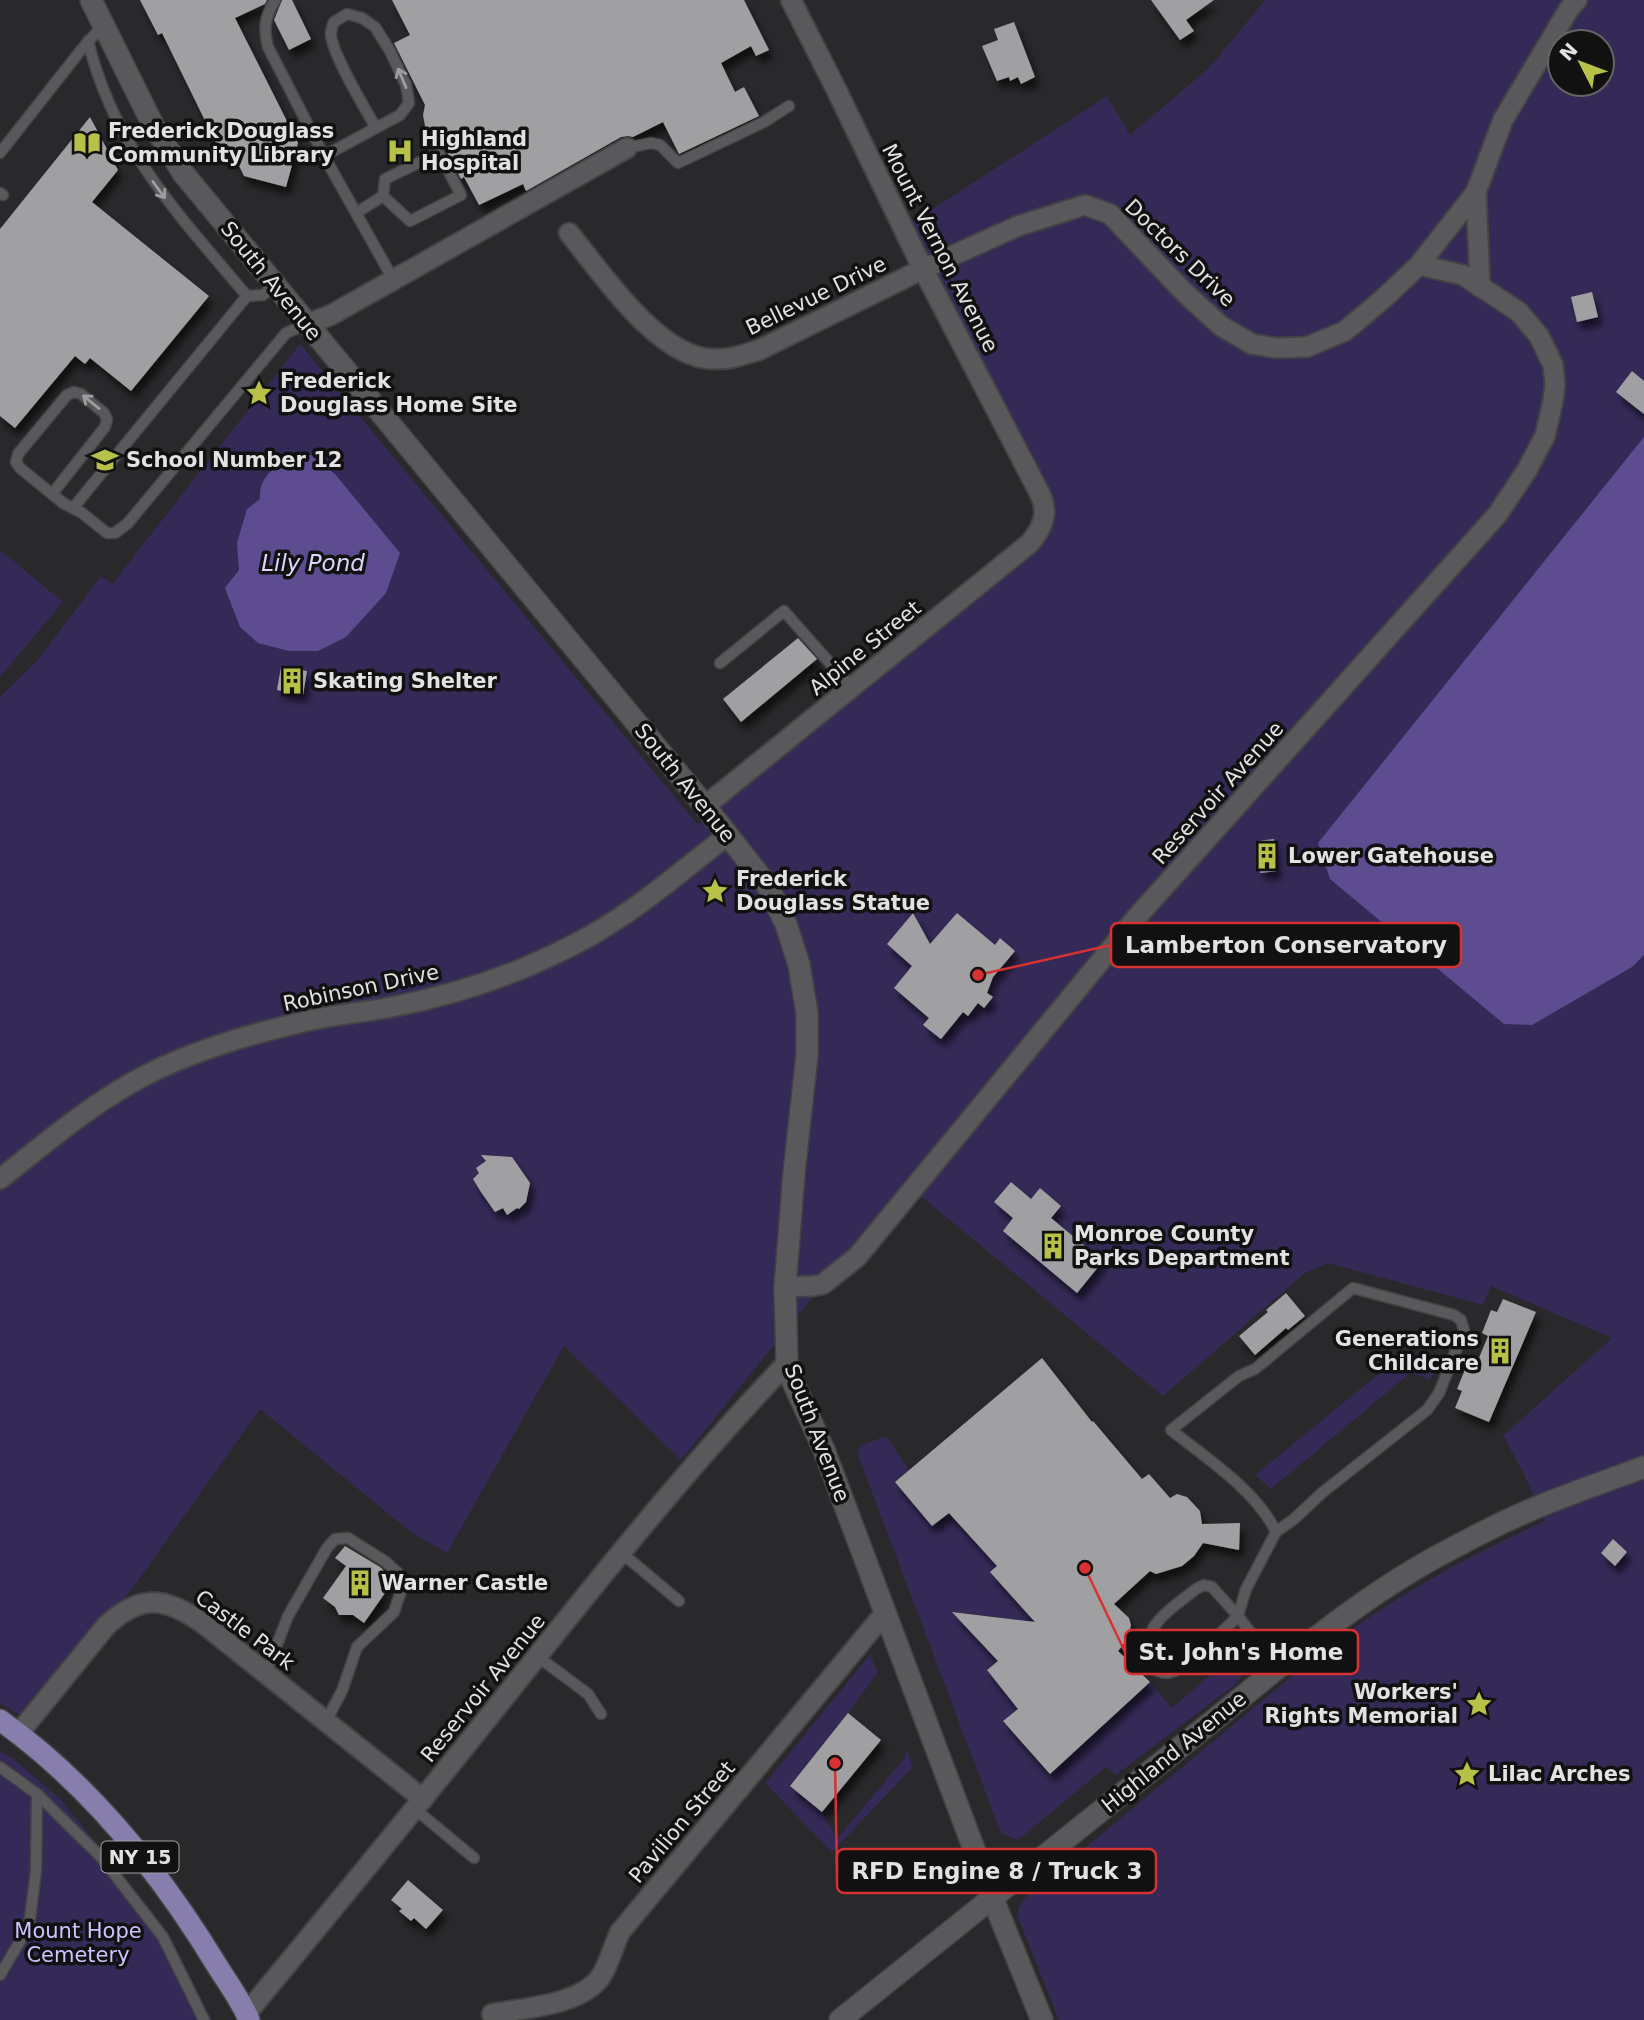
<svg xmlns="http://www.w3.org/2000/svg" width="1644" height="2020" font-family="'DejaVu Sans',sans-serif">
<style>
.green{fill:#352a57;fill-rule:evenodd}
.water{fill:#5d4c8f}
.building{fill:#a0a0a3;filter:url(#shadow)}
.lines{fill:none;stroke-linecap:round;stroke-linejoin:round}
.lane-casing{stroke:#434345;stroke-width:13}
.street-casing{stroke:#434345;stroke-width:23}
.secondary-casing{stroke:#434345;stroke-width:24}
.primary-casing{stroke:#434345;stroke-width:24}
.lane{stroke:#59585b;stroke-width:10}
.street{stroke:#59585b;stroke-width:19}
.secondary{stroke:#59585b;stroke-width:21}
.primary{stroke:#887ead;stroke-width:21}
.oneway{stroke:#9e9d9f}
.labels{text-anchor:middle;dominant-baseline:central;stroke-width:7;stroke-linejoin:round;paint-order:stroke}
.shield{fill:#111112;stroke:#a3a3a4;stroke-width:2}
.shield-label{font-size:19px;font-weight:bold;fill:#e2e2e3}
.poi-label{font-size:21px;font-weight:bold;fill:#e2e2e3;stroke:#111112;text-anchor:start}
.street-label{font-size:21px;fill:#e2e2e3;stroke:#111112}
.park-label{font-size:21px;fill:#cdc2fd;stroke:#111112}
.water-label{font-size:23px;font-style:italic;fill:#dcd6fd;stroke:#111112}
.leader{fill:none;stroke:#d73131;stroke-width:2.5}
.callout-dot{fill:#d73131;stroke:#111112;stroke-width:2.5}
.callout{fill:#111112;stroke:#d73131;stroke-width:2.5}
.callout-label{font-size:23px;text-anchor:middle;font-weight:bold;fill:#e2e2e3}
</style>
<defs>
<filter id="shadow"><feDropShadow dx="4.5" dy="8" stdDeviation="3.5" flood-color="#0009"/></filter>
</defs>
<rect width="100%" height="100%" fill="#29282b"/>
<!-- green -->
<g class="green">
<path d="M1265,0h379v2020h-585l-42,-105 4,-12 5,-6 300,-249c68,-51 141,-92 219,-127l-23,-51 -19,-34 109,-98 -121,-52 -8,19 -155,-42 -23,10 -142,123 -258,-213 -224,277 -117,-114 -117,207 -35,-20 -152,-124 -127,179 -87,104 -19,20 -9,2 -18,-11v-1006l37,-36 64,-85 11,8 188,-240 398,481 340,-276c15,-21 20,-34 11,-59l-65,-121 -73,-146 196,-127 23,39 79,-67zM1560,42h42v42h-42z"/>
<polygon points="0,550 63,602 0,677"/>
<polygon points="1408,1350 1436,1363 1437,1365 1431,1379 1429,1380 1413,1373 1409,1374 1271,1489 1255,1475"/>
<path d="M886,1436l23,34 -14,12 37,44 17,-13 48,53 -7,6 48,54 -13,13 -20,-21 -52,-6 45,49 -11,9 31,39 -15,13 46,52 101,-92 22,26 60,-52 -9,-12 11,-8 6,2c10,15 6,29 -3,45l-121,92 -10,-8 -88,73 -17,-7 -142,-375 -1,-7 4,-6z"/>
<polygon points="870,1655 878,1672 848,1713 790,1786 822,1812 837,1839 906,1756 905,1747 913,1767 832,1852 765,1783"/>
<polygon points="0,1751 12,1758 60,1799 126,1879 154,1915 176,1949 212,2020 0,2020"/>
</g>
<!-- water -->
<g class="water">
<polygon points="1644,437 1644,955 1632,967 1532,1025 1504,1024 1330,879 1318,843"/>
<path d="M311,455l24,19 65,79 -14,40 -40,44 -28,14h-29l-31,-8 -18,-16 -15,-39 14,-18 -2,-27 10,-34 13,-10c0,-5 0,-13 3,-17 9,-18 30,-24 48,-27z"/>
</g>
<!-- building -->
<g class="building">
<polygon points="140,0 267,0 265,4 235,18 298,143 286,187 244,176 231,149 218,147 162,33 158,35"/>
<polygon points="282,0 292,0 311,39 289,50 274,20"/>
<polygon points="392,0 744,0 769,50 756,56 751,46 721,63 735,92 744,87 759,116 679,154 663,122 633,137 628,136 621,137 526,191 523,184 479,205 464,177 461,179 446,150 439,146 425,126 423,115 425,105 394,43 410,35"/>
<polygon points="1151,0 1214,0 1186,20 1194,31 1180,40"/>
<polygon points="1014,22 1035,77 1021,84 1018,77 1010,81 1009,77 997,81 982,46 998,40 994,29"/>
<polygon points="90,117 118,170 92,202 209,296 131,391 90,358 85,364 75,356 15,428 0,416 0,229"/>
<polygon points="1592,292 1598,317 1577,322 1571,297"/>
<polygon points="1632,371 1644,381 1644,414 1616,392"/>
<polygon points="798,638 817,659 741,722 723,699"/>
<polygon points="281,667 307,671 303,695 277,690"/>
<polygon points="1274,839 1277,871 1260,873 1258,841"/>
<polygon points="913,913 930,944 957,913 995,945 1000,938 1015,951 993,977 987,993 993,997 984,1008 978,1003 968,1016 963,1012 941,1039 923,1025 929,1018 894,988 912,966 887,944"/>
<polygon points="481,1155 512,1157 530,1183 526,1202 519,1209 517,1208 507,1215 503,1208 495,1212 481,1192 473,1179 479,1173 476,1168 486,1161"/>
<polygon points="1011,1182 1031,1199 1040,1188 1061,1206 1051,1218 1103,1261 1077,1293 1003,1231 1013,1218 994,1202"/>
<polygon points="1286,1293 1305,1316 1288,1330 1286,1328 1255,1355 1239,1336 1268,1312 1266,1310"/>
<polygon points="1503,1299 1536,1312 1489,1422 1455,1408 1462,1391 1457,1389 1466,1367 1474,1370 1488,1336 1482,1333 1491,1310 1497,1312"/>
<polygon points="1042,1358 1092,1422 1093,1421 1142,1479 1149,1474 1170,1498 1177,1494 1187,1497 1200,1511 1202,1524 1240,1523 1239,1550 1203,1543 1194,1556 1182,1566 1156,1574 1150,1571 1114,1604 1129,1618 1131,1625 1128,1639 1118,1651 1150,1682 1050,1774 1003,1721 1018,1709 987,1670 998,1661 952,1612 1035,1622 990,1572 997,1566 949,1513 932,1526 895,1482"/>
<polygon points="1613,1539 1627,1552 1615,1566 1601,1553"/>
<polygon points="345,1546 380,1567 391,1577 381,1590 385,1593 364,1623 353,1615 339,1615 335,1607 323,1598 346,1566 335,1558"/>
<polygon points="848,1713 881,1740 822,1812 790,1786"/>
<polygon points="408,1880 443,1910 426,1929 414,1918 411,1921 399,1911 402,1909 391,1900"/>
</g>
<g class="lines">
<!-- lane casing -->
<g class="lane-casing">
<g id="lane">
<path d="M275,0c-10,18 -12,27 -7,47l56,109 69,123"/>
<path d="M88,41c26,107 91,174 159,255"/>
<polyline points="627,148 651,143 660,145 678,163 764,122 789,106"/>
<polyline points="0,153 81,50 103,25"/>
<polygon points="439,153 461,195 410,221 383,196 385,179"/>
<path d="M324,156l76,-41 9,-12 -3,-18 -16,-34 -15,-24 -13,-9 -15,-4 -13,8c-1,1 -3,9 -3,11 -1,18 35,77 45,95"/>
<polyline points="0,193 3,195"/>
<polyline points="356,213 383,196"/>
<polyline points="52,494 105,427 107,419 104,413 81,394 74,392 67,395 18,454 16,462 20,468 63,503 82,513 107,533 115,533 128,523 286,333 307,324"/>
<polyline points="73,508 247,296 263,295 276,285"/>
<polyline points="720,663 784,611 852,688"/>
<path d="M1276,1532l18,-13 29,-27 104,-82 12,-17 25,-63 -3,-10 -7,-5 -101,-27 -98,81 -16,7 -68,54c35,28 86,61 105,102l-30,57 -8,27 40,53"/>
<polyline points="616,1558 629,1559 679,1601"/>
<path d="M1204,1585l8,2 26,29c-13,13 -50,51 -66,56 -8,3 -16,-1 -20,-6 -5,-7 -5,-12 -4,-21 1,-25 30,-41 48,-56z"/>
<polyline points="537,1656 588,1694 601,1714"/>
<polyline points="266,1673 288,1616 327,1548 335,1539 348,1538 386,1562 398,1573 401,1591 394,1612 357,1647 342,1691 326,1721"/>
<polyline points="0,1767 37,1794 101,1857 163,1937 204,2020"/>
<polyline points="415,1809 474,1858"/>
<polyline points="0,1975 29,1926 36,1871 37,1794"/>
</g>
</g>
<!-- street casing -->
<g class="street-casing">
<g id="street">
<polyline points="1476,192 1480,287"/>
<path d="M569,233c33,40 88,124 143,126 17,1 31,-4 47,-9l164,-81 95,-43 67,-21 25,9 75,79 36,33 31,18 24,4 31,-1 38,-16 38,-32 36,-34 57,-73 27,-72 66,-111 8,-9"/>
<polyline points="307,324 331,315 627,148"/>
<path d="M705,806l325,-263c13,-16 19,-30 10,-49l-117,-225 -87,-180 -45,-89"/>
<path d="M0,1179c43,-34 85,-70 133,-97 52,-29 112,-47 170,-60 27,-7 56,-9 83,-14 45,-8 90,-21 133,-38 26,-11 52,-23 76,-37 47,-27 90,-65 133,-98"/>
<polyline points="785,1287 813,1286 823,1284 857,1257 1136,918 1497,515 1527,470 1545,436 1553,401 1555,384 1553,365 1539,336 1519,312 1463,275 1419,265"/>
<path d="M19,1733l87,-107c35,-33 60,-29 98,-2l219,175"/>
<path d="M246,2014c81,-98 162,-196 241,-295 97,-121 193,-244 300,-356"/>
<path d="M492,2014c32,-6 94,-9 111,-41 7,-13 11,-28 17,-41l265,-319"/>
</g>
</g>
<!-- secondary casing -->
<g class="secondary-casing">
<g id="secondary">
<polyline points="91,0 153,125 183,173 705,806 767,885 786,924 799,965 807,1013 807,1055 794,1173 785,1287 787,1363 793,1382 824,1450 992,1897 1042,2020"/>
<path d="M840,2020c117,-95 236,-189 354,-284 78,-62 154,-131 242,-179 33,-18 69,-37 104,-51 34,-14 69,-26 104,-39"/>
</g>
</g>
<!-- primary casing -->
<g class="primary-casing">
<path id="primary" d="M0,1720c88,63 160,152 216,244 11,18 25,36 33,56"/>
</g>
<!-- lane -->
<use href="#lane" class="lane"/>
<!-- street -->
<use href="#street" class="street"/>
<!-- secondary -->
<use href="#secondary" class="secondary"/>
<!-- primary -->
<use href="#primary" class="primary"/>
</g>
<!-- one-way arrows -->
<defs><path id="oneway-shaft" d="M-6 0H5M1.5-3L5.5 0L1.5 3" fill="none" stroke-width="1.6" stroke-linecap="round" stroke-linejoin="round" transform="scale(1.75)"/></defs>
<g class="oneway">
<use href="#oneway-shaft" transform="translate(402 78) rotate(-113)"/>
<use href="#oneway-shaft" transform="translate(159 190) rotate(54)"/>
<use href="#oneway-shaft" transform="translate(91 402) rotate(-141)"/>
</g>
<!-- icons -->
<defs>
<g id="library-bare" transform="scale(2.1)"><path d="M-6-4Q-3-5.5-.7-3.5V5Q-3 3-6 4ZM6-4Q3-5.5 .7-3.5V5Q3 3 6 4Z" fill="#b8c147" stroke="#111112" stroke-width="2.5" paint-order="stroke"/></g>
<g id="hospital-bare" transform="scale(2.1)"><path d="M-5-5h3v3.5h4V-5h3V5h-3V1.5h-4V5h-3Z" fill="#b8c147" stroke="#111112" stroke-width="2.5" paint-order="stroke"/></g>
<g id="sight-bare" transform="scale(2.1)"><path d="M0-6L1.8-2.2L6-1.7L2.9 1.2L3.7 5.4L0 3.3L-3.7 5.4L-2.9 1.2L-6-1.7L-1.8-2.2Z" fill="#b8c147" stroke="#111112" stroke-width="2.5" paint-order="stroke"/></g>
<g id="school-bare" transform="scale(2.1)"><path d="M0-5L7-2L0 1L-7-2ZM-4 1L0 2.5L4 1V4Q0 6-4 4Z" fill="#b8c147" stroke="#111112" stroke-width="2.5" paint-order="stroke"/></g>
<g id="building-bare" transform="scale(2.1)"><path d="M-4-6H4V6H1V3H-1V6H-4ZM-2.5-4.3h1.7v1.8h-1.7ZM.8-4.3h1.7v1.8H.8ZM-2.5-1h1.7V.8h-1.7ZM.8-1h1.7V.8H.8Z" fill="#b8c147" stroke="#111112" stroke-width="2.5" paint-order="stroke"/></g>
</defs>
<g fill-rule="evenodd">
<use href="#library-bare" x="87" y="143"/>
<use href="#hospital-bare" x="400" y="151"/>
<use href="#sight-bare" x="259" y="393"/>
<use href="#school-bare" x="105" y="460"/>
<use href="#building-bare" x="292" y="681"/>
<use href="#building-bare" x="1267" y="856"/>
<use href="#sight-bare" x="715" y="891"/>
<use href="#building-bare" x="1053" y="1246"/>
<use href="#building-bare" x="1500" y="1351"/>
<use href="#building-bare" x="360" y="1583"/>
<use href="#sight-bare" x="1479" y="1704"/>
<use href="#sight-bare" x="1467" y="1774"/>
</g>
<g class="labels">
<!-- shield labels -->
<rect class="shield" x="101.5" y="1841.5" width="77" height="31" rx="5"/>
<g class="shield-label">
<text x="140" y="1857">NY 15</text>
</g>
<!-- poi labels -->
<g class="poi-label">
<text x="108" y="131">Frederick Douglass<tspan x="108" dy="24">Community Library</tspan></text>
<text x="421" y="139">Highland<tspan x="421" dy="24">Hospital</tspan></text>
<text x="280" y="381">Frederick<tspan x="280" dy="24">Douglass Home Site</tspan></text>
<text x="126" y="460">School Number 12</text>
<text x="313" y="681">Skating Shelter</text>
<text x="1288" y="856">Lower Gatehouse</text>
<text x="736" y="879">Frederick<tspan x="736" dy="24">Douglass Statue</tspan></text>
<text x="1074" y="1234">Monroe County<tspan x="1074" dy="24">Parks Department</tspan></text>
<text x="1479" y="1339" text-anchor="end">Generations<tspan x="1479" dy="24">Childcare</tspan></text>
<text x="381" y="1583">Warner Castle</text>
<text x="1458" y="1692" text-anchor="end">Workers'<tspan x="1458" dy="24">Rights Memorial</tspan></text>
<text x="1488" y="1774">Lilac Arches</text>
</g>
<!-- street labels -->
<g class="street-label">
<text transform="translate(940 248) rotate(63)">Mount Vernon Avenue</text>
<text transform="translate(1180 253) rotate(44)">Doctors Drive</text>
<text transform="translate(271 281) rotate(51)">South Avenue</text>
<text transform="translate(816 296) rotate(-26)">Bellevue Drive</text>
<text transform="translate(865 648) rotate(-39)">Alpine Street</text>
<text transform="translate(685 783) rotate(51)">South Avenue</text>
<text transform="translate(1218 793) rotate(-48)">Reservoir Avenue</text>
<text transform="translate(361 988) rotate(-12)">Robinson Drive</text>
<text transform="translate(817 1433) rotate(69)">South Avenue</text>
<text transform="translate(245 1630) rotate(37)">Castle Park</text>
<text transform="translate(483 1688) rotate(-51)">Reservoir Avenue</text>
<text transform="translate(1174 1752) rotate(-39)">Highland Avenue</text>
<text transform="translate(682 1822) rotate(-50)">Pavilion Street</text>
</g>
<!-- park labels -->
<g class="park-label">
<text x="78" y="1931">Mount Hope<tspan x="78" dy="24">Cemetery</tspan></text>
</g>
<!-- water labels -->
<g class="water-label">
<text x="313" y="563">Lily Pond</text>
</g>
</g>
<!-- callouts -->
<path class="leader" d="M978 975L1111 945M1085 1568L1125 1652M835 1763L837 1871"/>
<g class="callout-dot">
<circle cx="978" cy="975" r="7"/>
<circle cx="1085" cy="1568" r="7"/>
<circle cx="835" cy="1763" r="7"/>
</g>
<g class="callout">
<rect x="1111" y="923" width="350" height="44" rx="7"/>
<rect x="1125" y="1630" width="233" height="44" rx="7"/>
<rect x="837" y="1849" width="319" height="44" rx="7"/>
</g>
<g class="callout-label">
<text x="1286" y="953">Lamberton Conservatory</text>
<text x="1241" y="1660">St. John's Home</text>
<text x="997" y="1879">RFD Engine 8 / Truck 3</text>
</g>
<!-- north arrow -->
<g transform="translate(1581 63) rotate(312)"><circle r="33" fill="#111112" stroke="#656566" stroke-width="2"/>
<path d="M0-5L12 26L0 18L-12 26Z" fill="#b8c147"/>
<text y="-10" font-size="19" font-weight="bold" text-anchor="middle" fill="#e2e2e3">N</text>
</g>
</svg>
